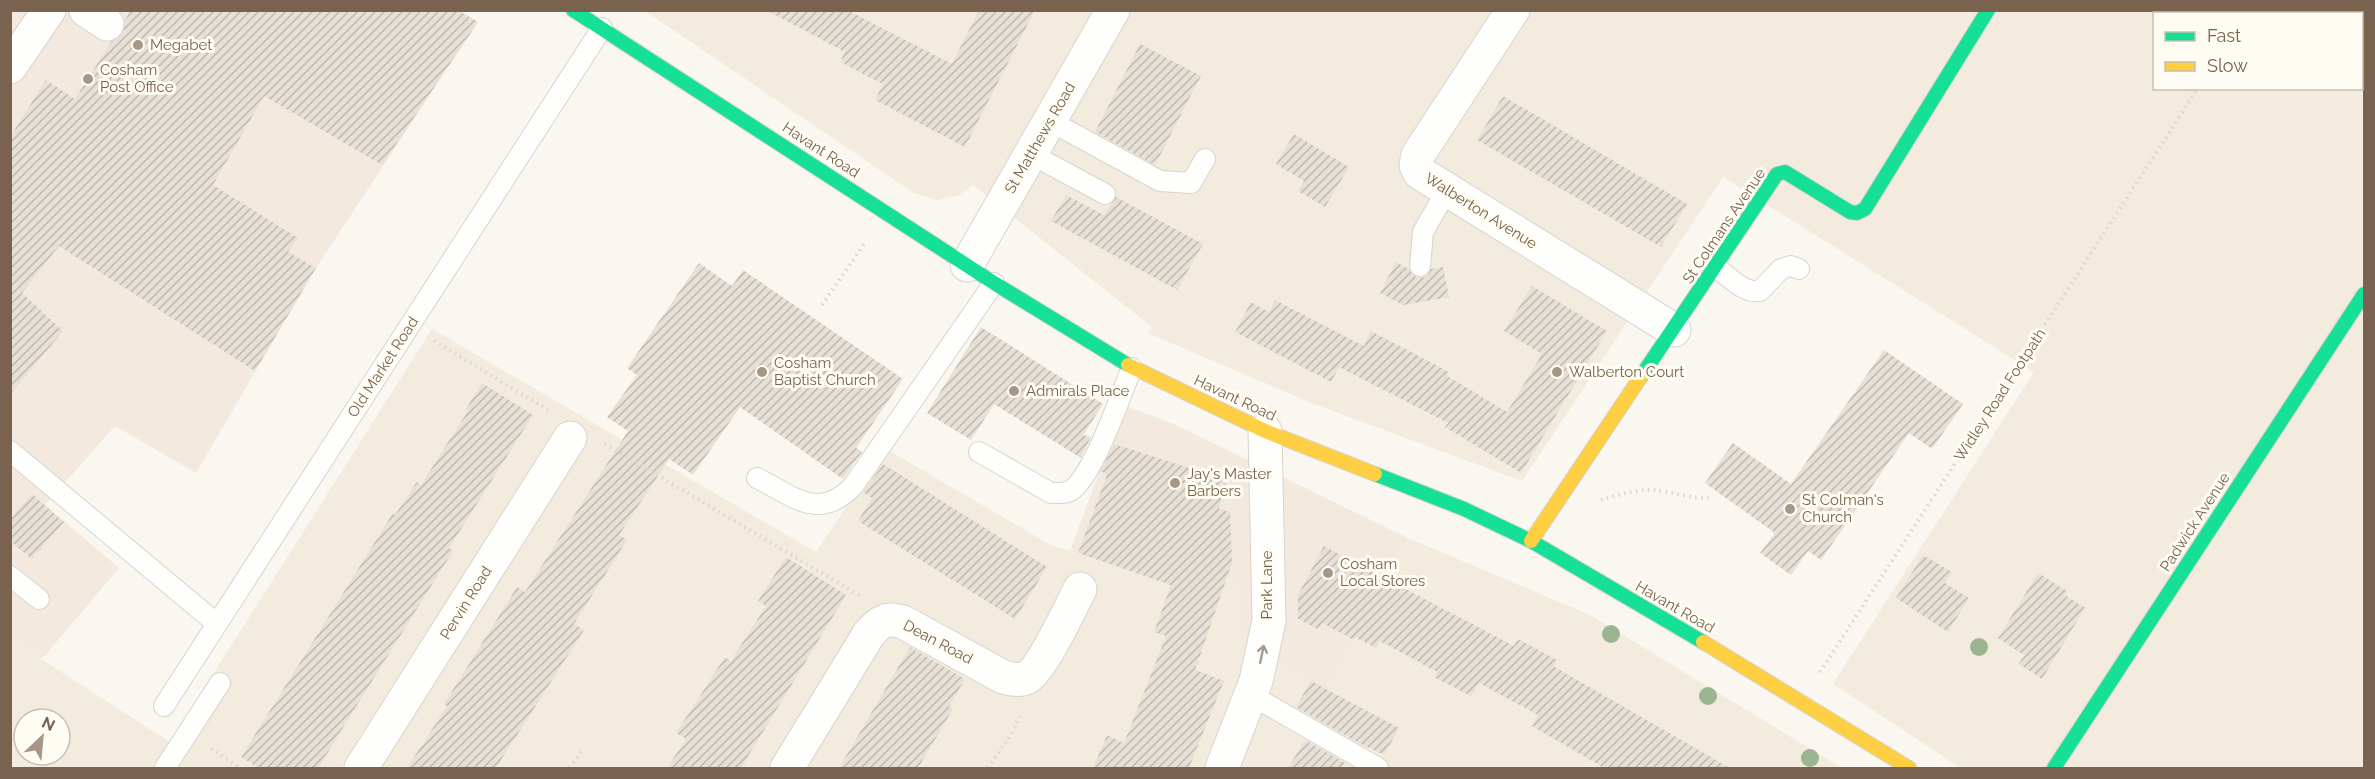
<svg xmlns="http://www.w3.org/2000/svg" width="2375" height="779" font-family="Raleway,sans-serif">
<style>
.residential{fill:#f2ebde;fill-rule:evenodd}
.commercial{fill:#f3e9de}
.building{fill:url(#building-hatch)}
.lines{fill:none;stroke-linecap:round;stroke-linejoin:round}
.lane-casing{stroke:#d9d4cd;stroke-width:22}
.street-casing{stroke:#d9d4cd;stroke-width:35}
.fast-casing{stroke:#d8d3ca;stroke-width:16}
.slow-casing{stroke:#d8d3ca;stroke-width:16}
.path{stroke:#dbd6d0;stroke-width:4;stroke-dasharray:1.5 4.5;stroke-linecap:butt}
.lane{stroke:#fefefd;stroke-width:20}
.street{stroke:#fefefd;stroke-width:33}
.fast{stroke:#16e098;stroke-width:14}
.slow{stroke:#ffcf43;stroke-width:14}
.tree{fill:#9bb592}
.oneway{stroke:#a8998b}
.poi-dot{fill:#a69787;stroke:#fffcf3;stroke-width:2}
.labels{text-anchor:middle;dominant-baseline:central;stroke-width:6;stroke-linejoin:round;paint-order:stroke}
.poi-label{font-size:15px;fill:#79634e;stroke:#fffcf3;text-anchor:start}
.street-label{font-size:15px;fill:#79634e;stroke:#fffcf3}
</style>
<defs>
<pattern id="building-hatch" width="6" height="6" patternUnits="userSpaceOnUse" patternTransform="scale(1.5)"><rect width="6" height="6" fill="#e6e0d7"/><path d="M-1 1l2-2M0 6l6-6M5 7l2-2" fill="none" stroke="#bfb9b1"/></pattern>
</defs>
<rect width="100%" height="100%" fill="#f9f7f0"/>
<!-- residential -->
<g class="residential">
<path d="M645,11h1719v757h-403l-128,-84 201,-312 -311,-195 -201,304 -208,-77 -166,-71 4,-6 -179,-142 -16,11 -21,4 -22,-7zM2154,14h208v74h-208z"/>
<path d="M432,329l384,223 70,-103 165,96 75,25 44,-13 65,23 4,60 116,-3 53,-99 182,77 252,153h-1831l-1,-129 160,103zM24,719h36v36h-36z"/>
</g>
<!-- commercial -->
<g class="commercial">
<polygon points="458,10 478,22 316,268 196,473 115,426 45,505 119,568 42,659 10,639 10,11"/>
<polygon points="1124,405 1178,426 1408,538 1328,689 1239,640 1235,580 1135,546 1126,570 1070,551"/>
</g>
<!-- building -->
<g class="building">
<polygon points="131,10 458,10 478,22 382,165 264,96 213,185 298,238 288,252 316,268 255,371 59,246 22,293 63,331 10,395 10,137 46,80 75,99 111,42 123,34 125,20"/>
<polygon points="766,10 847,10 952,64 979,10 1035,10 965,147 875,100 883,84 840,62 845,52"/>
<polygon points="1140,44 1201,76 1155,165 1095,132"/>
<polygon points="1503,96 1687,204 1661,247 1477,140"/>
<polygon points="1294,134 1349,167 1325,207 1298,191 1304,181 1276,164"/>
<polygon points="1066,195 1104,215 1116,197 1203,244 1177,290 1051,221"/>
<polygon points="1396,262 1409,269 1413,275 1418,278 1426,277 1431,269 1443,267 1449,297 1403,305 1380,293"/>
<polygon points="699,263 732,286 743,270 903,379 856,448 862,452 843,479 740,407 693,475 669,459 619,535 627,540 574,624 584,630 496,768 407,768 447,706 444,704 517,587 525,592 628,431 607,417 637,375 627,368"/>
<polygon points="1532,286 1607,331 1521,473 1445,427 1448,423 1339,367 1331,382 1235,332 1251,302 1269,312 1275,300 1364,346 1371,331 1449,372 1447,376 1507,412 1542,354 1504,331"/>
<polygon points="981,327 1103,404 1083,435 1091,437 1081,458 994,404 971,440 927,413"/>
<polygon points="1884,350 1963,404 1932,449 1909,433 1821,560 1808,551 1791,575 1760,553 1775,533 1705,483 1733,443 1791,484"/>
<polygon points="482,383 533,415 449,548 453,551 318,768 259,768 241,757 393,513 395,515 417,482 421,485 468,411 466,409"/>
<polygon points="1114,444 1227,480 1219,509 1230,512 1232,563 1195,670 1224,681 1189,768 1093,768 1107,735 1124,743 1166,636 1154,632 1171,585 1078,553 1107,475 1101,471"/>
<polygon points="883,464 1047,567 1015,619 858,521 872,498 863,492"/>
<polygon points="32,494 64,522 32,559 10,541 10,519"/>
<polygon points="1324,546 1514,646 1518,639 1557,660 1553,666 1730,768 1604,768 1532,726 1538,715 1479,683 1471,696 1434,677 1437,672 1380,641 1376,648 1355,637 1354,640 1322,623 1318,629 1298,619 1298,595"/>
<polygon points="1923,555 1952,572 1945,583 1969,598 1948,632 1896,598"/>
<polygon points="786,557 846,595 741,768 667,768 686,739 676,733 725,657 731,661 766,606 758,601"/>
<polygon points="2038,573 2067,591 2065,595 2085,608 2042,679 2019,664 2024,655 1998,638"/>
<polygon points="910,647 965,679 949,707 953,709 936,738 918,768 839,768"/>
<polygon points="1311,681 1399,728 1384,755 1357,742 1296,707"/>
<polygon points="1305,740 1345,763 1342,768 1288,768"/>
</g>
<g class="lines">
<!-- lane casing -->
<g class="lane-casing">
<g id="lane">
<polyline points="1050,121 1160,181 1191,183 1205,159"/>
<polyline points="1031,154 1105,194"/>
<polyline points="1420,266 1423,232 1447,190"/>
<path d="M1716,267c12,9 28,27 44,24l21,-22 10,-3 8,3"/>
<polyline points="10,451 216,623"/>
<path d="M979,452l72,41c8,0 16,1 22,-4 22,-18 47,-93 59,-121"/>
<path d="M757,478c36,18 62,44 96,8l141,-203"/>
<polyline points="10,576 39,599"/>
<polyline points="1251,695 1378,768"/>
<polyline points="164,706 602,28"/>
<polyline points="165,768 220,683"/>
</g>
</g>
<!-- street casing -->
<g class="street-casing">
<g id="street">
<polyline points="86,10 107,24"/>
<polyline points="1513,10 1418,155 1416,165 1420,173 1674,330"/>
<polyline points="10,67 49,10"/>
<polyline points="967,265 1113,10"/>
<polyline points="361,768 570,438"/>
<path d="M787,768l82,-134c11,-13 18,-17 34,-12l100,55c8,2 15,4 23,1 15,-7 45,-71 54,-89"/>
<polyline points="1222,768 1256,681 1269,621 1265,431"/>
</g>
</g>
<!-- fast casing -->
<g class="fast-casing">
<g id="fast">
<polyline points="573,10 994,283 1128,365"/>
<polyline points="1640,378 1777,174 1785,172 1850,212 1857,213 1865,209 1988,10"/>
<polyline points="1375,474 1464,509 1531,541 1703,642"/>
<polyline points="2054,768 2364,294"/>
</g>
</g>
<!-- slow casing -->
<g class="slow-casing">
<g id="slow">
<polyline points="1128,365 1265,431 1375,474"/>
<polyline points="1531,541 1640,378"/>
<polyline points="1703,642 1909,768"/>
</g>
</g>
<!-- path -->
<g class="path">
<polyline points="2247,14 2249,10"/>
<polyline points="822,305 866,241"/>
<polyline points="434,341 548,410"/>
<polyline points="605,444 859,595"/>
<path d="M1601,500c17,-5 35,-11 52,-10 17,1 42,11 57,7"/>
<polyline points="1820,672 2198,88"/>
<polyline points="211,749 241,768"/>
<polyline points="570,768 581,752"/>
<polyline points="988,768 1012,733 1020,716"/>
</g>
<!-- lane -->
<use href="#lane" class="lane"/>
<!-- street -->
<use href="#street" class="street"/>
<!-- fast -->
<use href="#fast" class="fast"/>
<!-- slow -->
<use href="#slow" class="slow"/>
</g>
<!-- trees -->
<g class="tree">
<circle cx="1611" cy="634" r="9"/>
<circle cx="1979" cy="647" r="9"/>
<circle cx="1708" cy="696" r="9"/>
<circle cx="1810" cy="758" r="9"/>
</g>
<!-- one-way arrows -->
<defs><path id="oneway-shaft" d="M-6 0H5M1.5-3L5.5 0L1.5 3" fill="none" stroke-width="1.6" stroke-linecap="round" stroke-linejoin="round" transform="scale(1.5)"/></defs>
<use class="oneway" href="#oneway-shaft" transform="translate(1262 654) rotate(-78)"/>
<!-- markers -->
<g class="poi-dot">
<circle cx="138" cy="45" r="6"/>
<circle cx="88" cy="79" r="6"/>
<circle cx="762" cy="372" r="6"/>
<circle cx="1557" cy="372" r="6"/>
<circle cx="1014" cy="391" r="6"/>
<circle cx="1175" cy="483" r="6"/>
<circle cx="1790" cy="509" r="6"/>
<circle cx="1328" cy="573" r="6"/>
</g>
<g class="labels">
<!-- poi labels -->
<g class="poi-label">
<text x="150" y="45">Megabet</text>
<text x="100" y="70">Cosham<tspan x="100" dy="17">Post Office</tspan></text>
<text x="774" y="363">Cosham<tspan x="774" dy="17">Baptist Church</tspan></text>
<text x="1569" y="372">Walberton Court</text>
<text x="1026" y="391">Admirals Place</text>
<text x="1187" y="474">Jay's Master<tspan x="1187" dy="17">Barbers</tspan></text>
<text x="1802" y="500">St Colman's<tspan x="1802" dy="17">Church</tspan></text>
<text x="1340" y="564">Cosham<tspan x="1340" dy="17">Local Stores</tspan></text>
</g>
<!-- street labels -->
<g class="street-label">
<text transform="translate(1040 138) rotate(-60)">St Matthews Road</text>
<text transform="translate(821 150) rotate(33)">Havant Road</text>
<text transform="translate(1481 211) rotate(32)">Walberton Avenue</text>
<text transform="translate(1724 226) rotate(-56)">St Colmans Avenue</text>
<text transform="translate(383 367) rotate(-57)">Old Market Road</text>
<text transform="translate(2000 395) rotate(-57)">Widley Road Footpath</text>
<text transform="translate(1235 398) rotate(25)">Havant Road</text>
<text transform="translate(2195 522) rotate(-57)">Padwick Avenue</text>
<text transform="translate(1267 585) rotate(-90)">Park Lane</text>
<text transform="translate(466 603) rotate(-58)">Pervin Road</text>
<text transform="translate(1675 607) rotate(30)">Havant Road</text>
<text transform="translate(938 642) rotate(28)">Dean Road</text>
</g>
</g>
<!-- border -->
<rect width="2375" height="779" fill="none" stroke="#79634e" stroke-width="24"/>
<!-- legend -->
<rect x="2153" y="12" width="210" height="78" fill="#fffcf3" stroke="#c9bfb1" stroke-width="1.5"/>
<rect x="2165" y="32" width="30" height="9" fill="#16e098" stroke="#c9bfb1" stroke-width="1.5"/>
<text x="2207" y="42" font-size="18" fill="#79634e">Fast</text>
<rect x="2165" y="62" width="30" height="9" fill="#ffcf43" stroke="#c9bfb1" stroke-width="1.5"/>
<text x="2207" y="72" font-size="18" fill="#79634e">Slow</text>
<!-- north arrow -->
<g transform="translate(42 737) rotate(26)"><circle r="28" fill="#fffcf3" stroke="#c9bfb1" stroke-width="1.5"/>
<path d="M0-4.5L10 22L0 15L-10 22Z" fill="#a69787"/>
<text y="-9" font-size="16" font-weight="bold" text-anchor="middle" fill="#79634e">N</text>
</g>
</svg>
